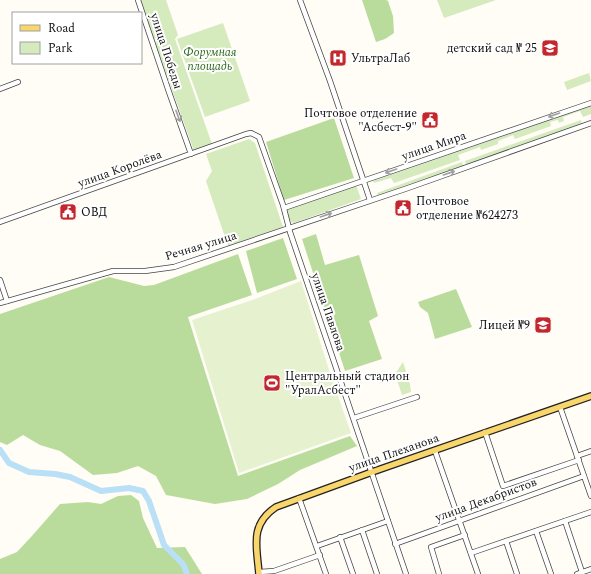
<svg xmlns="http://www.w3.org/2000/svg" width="591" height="574" font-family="Spectral,serif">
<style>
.green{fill:#d5ebbd}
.forest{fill:#b9dc9c}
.pitch{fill:#e6f2cf}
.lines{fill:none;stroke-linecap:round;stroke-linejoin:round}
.river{stroke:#b9e0f7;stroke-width:6}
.minor-casing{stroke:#444;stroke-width:6}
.major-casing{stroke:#222;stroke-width:8}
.minor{stroke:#fff;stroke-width:4.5}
.major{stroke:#f9d66b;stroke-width:5.5}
.oneway{stroke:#a0a0a0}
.labels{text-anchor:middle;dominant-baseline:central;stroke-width:4;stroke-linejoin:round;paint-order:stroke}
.poi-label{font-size:12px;fill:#111;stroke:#fff;text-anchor:start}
.street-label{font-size:12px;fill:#111;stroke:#fff}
.park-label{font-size:12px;font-style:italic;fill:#2f6b1f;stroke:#fff}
</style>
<rect width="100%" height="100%" fill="#fffdf5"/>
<!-- green -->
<g class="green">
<polygon points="140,0 166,0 178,35 175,39 212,144 194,151"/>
<polygon points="437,0 496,0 444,18"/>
<polygon points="223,23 250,101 205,117 177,39"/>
<polygon points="589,73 591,81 567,90 564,82"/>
<polygon points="591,106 591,114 583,117 580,111 563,117 564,121 559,123 558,120 550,122 551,126 515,139 513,135 498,141 498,144 481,150 480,147 458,155 460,160 394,183 391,178 374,183 373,181"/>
<polygon points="581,120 582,124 466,165 465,161"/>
<polygon points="249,139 255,143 283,227 228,246 206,181 212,171 206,154"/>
<polygon points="462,162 463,166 378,196 377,193"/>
<polygon points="356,185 361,199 294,223 289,221 286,212 289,208"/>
<polygon points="403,362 410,384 411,392 402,395 395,374"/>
</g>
<!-- forest -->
<g class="forest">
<polygon points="362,0 386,0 388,1 393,16 394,33 385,39 376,42"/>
<polygon points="334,118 354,178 284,200 266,142"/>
<polygon points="316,234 325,265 359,255 378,316 369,321 382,359 345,371 302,239"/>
<polygon points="283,238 297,279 257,293 246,251"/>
<polygon points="238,254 252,295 188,317 238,476 350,436 357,446 300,470 278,484 247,499 215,504 166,495 156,476 138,466 117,473 93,475 60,451 40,445 23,435 7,445 0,442 0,314 109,277 144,286 154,285"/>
<polygon points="456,289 472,327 435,339 428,313 420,307 418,302"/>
<polygon points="131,495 139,501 143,518 157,548 185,547 202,574 0,574 0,559 17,552 31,537 60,504 88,502 101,504 118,496"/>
</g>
<!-- pitch -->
<polygon class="pitch" points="301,281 330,373 351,433 239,473 192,320 255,299"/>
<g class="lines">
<!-- river -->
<polyline class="river" points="0,450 9,463 29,472 55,474 70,477 101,491 129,488 143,491 149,501 164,545 183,564 187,574"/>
<!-- minor casing -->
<g class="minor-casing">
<g id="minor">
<polyline points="138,0 169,92 191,154"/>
<polyline points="300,0 330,81 370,200"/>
<polyline points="0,89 18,82"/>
<polyline points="284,208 591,103"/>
<polyline points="0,222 246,134 251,133 259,137 283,205 290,232 406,574"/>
<polyline points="0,280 7,301"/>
<polyline points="0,303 113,271 145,271 174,267 408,188 591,123"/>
<polyline points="560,407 591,496"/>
<polyline points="354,418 417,397"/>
<polyline points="485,432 503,486 579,460"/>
<polyline points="435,451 478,574"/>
<polyline points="577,456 591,451"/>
<polyline points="299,498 326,574"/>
<polyline points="565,521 582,572"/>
<polyline points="362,530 377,574"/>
<polyline points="536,531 551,574"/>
<polyline points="340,537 353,574"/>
<polyline points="506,541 517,574"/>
<polyline points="395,544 584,476"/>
<polyline points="317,546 388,521"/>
<polyline points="471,553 591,512"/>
<polyline points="259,572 274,571 320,555"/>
<polyline points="439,574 431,547 465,535"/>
<polyline points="577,574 591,569"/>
</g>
</g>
<!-- major casing -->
<g class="major-casing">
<path id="major" d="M259,574c-2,-27 -10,-49 17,-67l96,-35 219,-76"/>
</g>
<!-- minor -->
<use href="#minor" class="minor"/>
<!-- major -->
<use href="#major" class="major"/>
</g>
<!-- one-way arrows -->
<defs><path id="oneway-shaft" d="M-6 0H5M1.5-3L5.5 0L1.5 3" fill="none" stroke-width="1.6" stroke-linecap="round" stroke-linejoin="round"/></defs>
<g class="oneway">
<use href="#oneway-shaft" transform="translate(554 115) rotate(161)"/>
<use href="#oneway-shaft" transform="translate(178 116) rotate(70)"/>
<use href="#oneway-shaft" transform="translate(391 171) rotate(161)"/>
<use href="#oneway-shaft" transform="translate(449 173) rotate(-19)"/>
<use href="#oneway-shaft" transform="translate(326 215) rotate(-19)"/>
</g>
<!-- icons -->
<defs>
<g id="school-square" transform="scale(0.9)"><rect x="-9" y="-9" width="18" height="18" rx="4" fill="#c4262e" stroke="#fff"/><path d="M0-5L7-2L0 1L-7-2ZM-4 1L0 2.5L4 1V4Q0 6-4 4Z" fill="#fff"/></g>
<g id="hospital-square" transform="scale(0.9)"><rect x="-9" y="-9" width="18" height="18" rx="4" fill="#c4262e" stroke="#fff"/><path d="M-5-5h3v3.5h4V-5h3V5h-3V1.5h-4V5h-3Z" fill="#fff"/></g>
<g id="civic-square" transform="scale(0.9)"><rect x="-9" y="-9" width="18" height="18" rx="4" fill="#c4262e" stroke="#fff"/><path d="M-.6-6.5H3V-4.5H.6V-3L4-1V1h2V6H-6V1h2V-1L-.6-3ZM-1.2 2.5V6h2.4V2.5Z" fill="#fff"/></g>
<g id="stadium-square" transform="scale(0.9)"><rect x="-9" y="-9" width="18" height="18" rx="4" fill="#c4262e" stroke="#fff"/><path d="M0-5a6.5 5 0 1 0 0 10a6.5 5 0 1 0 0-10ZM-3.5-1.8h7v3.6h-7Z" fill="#fff"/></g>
</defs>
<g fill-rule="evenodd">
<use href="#school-square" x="550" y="48"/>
<use href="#hospital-square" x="338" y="58"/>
<use href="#civic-square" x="430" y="120"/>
<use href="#civic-square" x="403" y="208"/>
<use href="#civic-square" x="68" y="212"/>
<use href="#school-square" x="543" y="325"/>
<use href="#stadium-square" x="272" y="383"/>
</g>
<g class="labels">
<!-- poi labels -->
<g class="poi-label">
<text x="537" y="48" text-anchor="end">детский сад № 25</text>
<text x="351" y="58">УльтраЛаб</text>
<text x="417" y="113" text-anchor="end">Почтовое отделение<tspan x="417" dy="14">"Асбест-9"</tspan></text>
<text x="416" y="201">Почтовое<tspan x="416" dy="14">отделение №624273</tspan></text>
<text x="81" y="212">ОВД</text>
<text x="530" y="325" text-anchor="end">Лицей №9</text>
<text x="285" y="376">Центральный стадион<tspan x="285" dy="14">"УралАсбест"</tspan></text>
</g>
<!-- street labels -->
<g class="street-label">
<text transform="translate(166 51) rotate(72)">улица Победы</text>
<text transform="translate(434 146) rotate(-19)">улица Мира</text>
<text transform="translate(120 169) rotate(-20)">улица Королёва</text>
<text transform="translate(201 246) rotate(-17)">Речная улица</text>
<text transform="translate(328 312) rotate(71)">улица Павлова</text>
<text transform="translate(394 453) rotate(-19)">улица Плеханова</text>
<text transform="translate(486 500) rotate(-20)">улица Декабристов</text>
</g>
<!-- park labels -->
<g class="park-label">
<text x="210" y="52">Форумная<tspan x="210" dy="14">площадь</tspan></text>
</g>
</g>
<!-- legend -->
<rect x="12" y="12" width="130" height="52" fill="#ffffff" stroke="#a0a0a0"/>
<rect x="20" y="25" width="20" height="6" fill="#f9d66b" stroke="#a0a0a0"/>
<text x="48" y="32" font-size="12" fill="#111111">Road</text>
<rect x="20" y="42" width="20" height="12" fill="#d5ebbd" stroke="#a0a0a0"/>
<text x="48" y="52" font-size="12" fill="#111111">Park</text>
</svg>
